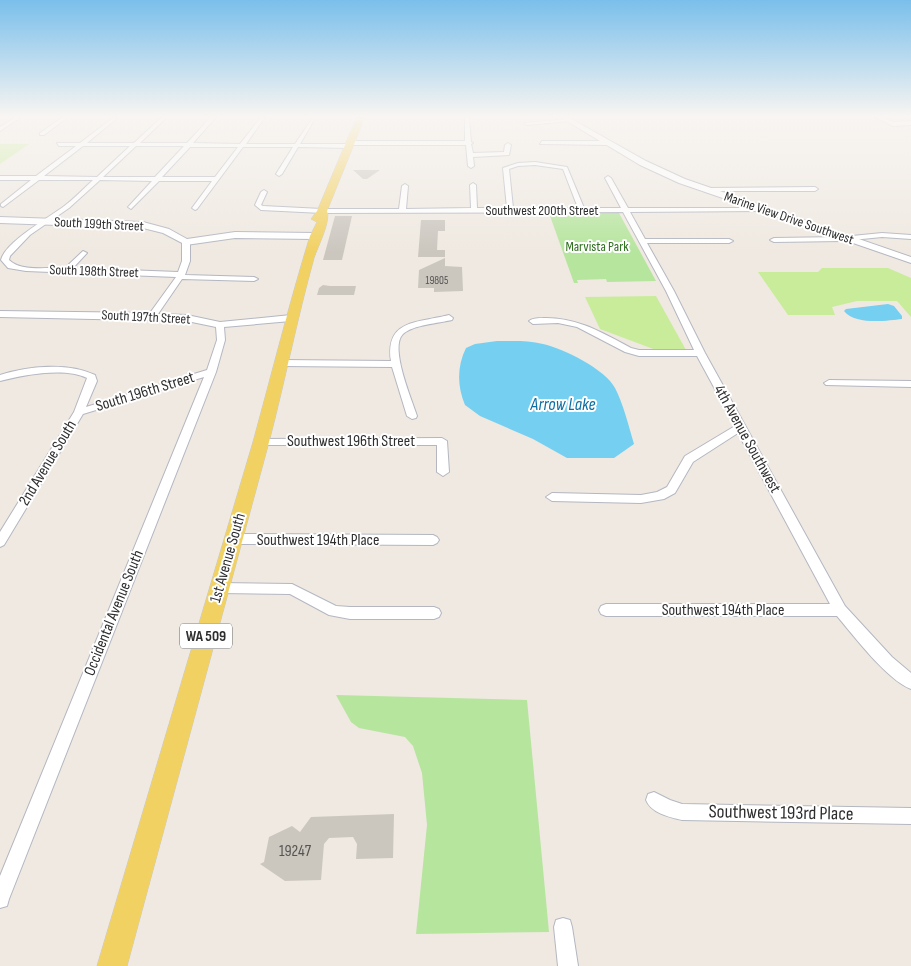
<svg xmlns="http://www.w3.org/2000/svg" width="911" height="966" font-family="'Sofia Sans Condensed',sans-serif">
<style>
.green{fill:#b6e59e}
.pitch{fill:#c9ec9a}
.water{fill:#75cff0}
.building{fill:#cbc7bf}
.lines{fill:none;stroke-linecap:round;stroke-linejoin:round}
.street-casing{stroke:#b4b7c1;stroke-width:2}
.secondary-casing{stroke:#b4b7c1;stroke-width:2}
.primary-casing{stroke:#c9c9c9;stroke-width:1}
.street{fill:#fff;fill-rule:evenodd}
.secondary{fill:#fff;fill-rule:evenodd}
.primary{fill:#f2d163;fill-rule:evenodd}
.labels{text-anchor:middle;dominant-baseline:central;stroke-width:4;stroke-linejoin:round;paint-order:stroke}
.far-number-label{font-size:11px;fill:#555452}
.far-street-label{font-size:14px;fill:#2e2e2e;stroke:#fff}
.far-park-label{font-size:14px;fill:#2c6e1b;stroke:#fff}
.shield{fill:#fff;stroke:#6d6d6d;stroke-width:1}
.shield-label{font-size:15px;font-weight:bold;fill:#2e2e2e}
.street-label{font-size:16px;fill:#2e2e2e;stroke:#fff}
.near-number-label{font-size:16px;fill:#555452}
.water-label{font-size:18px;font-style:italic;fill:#0d6fa3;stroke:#fff}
.near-street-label{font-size:19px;fill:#2e2e2e;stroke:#fff}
</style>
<rect width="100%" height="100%" fill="#efe9e1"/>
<!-- green -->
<g class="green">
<polygon points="549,213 619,213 656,281 607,282 606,279 577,280 578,283 574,283"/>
<polygon points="336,695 527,700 549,932 416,934 427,825 422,773 413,746 405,737 359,728 351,722"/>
</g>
<!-- pitch -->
<g class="pitch">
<polygon points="0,144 29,144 0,164"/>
<polygon points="822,268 888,268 911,278 911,317 897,301 857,301 832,307 835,315 788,315 758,272 818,272"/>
<polygon points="656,296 686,350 656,350 600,329 585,297"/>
</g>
<!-- water -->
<g class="water">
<path d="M888,304l6,2 8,10v3c-16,2 -47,6 -58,-8l2,-2z"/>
<path d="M497,341c15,0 31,-1 46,3 21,5 62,25 72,44 8,15 14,39 19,56l-20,14h-47l-34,-19 -53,-23 -15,-11c-8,-19 -8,-39 1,-57l9,-4z"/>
</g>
<!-- building -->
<g class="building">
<polygon points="353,170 380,170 367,179 363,179"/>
<polygon points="335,216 352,216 342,260 323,260"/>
<polygon points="421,220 445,220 445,231 438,231 437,250 445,250 445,257 418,257"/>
<polygon points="445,258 445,266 462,267 463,291 434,292 434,288 418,288 419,270"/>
<polygon points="323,285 330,286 356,286 354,295 317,295 319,288"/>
<polygon points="394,814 393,858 356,859 357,844 353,837 329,838 324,844 321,880 285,881 260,864 264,862 269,837 292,826 300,832 311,817"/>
</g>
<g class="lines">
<!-- street casing -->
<g class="street-casing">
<g id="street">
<polygon points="16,117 21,117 0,131 0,127"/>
<polygon points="63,117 68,117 44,135 40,135 40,133"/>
<path d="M114,117l3,1 -30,25h47l28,-26h5l-27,26h47l24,-26h5l-23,26 47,1 21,-27h4l-19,27h49l17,-25 2,1 -14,24h49l3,2 -3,2 -51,-1 -16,27 -3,2 -3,-2 17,-27h-50l-46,62 -2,1 -3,-2 20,-27h-53l-28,28 -3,-2 1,-1 23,-25 -52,-1 -31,28 -39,27 -20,21 -1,4c12,12 39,7 56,8l18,-17 4,2 -14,15 105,4 4,-11v-19l4,-2 4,2v19l-5,14 69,2 4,2 -4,2 -72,-2 -24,35 29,1 33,7 71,-7 4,3 -4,3 -67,6 1,13 -9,32 -207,527 -2,7 -7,2v-32l204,-499 -121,37 -79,131 -4,2v-15l74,-120 13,-34c-23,-11 -63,-3 -87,3v-6c28,-9 68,-13 95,0l2,6 -11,26 121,-37 10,-30 -1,-13 -29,-6 -187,-4v-6l150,2 26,-36 -150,-6 -18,-3 -7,-8c4,-18 47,-42 62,-53 11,-8 20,-18 30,-27h-54l-36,27 -2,-1v-2l30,-24h-31v-4h36l40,-30h-17l-2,-3h23zM83,146h47l-33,31 -53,-1zM136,146h48l-29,31h-52zM190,147h48l-23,30h-53z"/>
<polygon points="465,117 469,117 471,142 473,143 471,144 473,153 504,152 505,145 508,143 511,145 509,155 473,157 474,166 471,168 468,166 466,145 350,145 347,143 350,141 465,141"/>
<polygon points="875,117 881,117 894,122 911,121 911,125 893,126"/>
<polygon points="568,119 570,121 527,125 524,123"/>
<polygon points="542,141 606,141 609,143 606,145 540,144"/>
<path d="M535,162l32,5 17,41h37l-16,-30 3,-2 3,2 17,30h136v2l-2,1 -132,1 15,27h84l4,2 -4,2h-82l27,48 31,62 140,253 47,51 19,16v16c-24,-9 -57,-53 -74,-73h-231l-5,-2 -2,-4 2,-4 5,-2h224l-92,-171 -45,29 -18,31 -11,6 -23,4 -89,-2 -6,-4 6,-4 89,2 16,-3 10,-5 18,-31 50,-30 -38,-70h-58l-14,-4 -48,-25 -19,-4 -25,1 -4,-3c4,-3 9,-3 14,-3 34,-1 60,15 88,30l8,2h55l-28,-59 -43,-79 -301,1 -61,-3 -6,-5 6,-13 3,-2 3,2 -6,13 2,1 59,3h77l3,-23 3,-2 3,2 -2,23 65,-1 -1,-23 3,-2 3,2 1,23h30l-4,-40 15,-5zM535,165l28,4 15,39h-65l-4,-39 9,-3z"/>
<polygon points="706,188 815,187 818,189 815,191 704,191 703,190"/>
<polygon points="882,233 911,235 911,239 882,237 842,241 774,242 770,240 774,238 842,237"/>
<path d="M449,315l4,3 -1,2c-13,3 -39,5 -49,14 -14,13 9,66 14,82l-1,2 -4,1 -5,-3 -15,-49 -110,-1 -5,-3 5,-3 109,1c-6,-42 27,-38 58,-46z"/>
<polygon points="829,380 911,381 911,387 826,385 824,383"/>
<polygon points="442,438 447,441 449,472 443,476 437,472 437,445 261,445 256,442 261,439"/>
<polygon points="233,534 433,535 437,537 439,540 437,543 433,545 233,544 229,542 227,539 229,536"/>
<polygon points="219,583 292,584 336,606 350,607 434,607 439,609 441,613 439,617 434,619 350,619 329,615 290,594 219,593 214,592 212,588 214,584"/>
<path d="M654,792l16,8 12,4 229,4v16l-229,-4c-13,-3 -31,-7 -36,-20l2,-6z"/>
<polygon points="563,918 570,920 572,927 578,966 558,966 554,927 556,920"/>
</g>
</g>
<!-- secondary casing -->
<g class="secondary-casing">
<g id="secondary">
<polygon points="560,117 568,117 646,161 685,179 911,257 911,263 679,183 640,165"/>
<polygon points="0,217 143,222 169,229 187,239 235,232 315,233 320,236 315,239 235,238 186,245 163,233 143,228 0,223"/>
</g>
</g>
<!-- primary casing -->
<g class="primary-casing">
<path id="primary" d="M357,117h8l-38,94c4,10 -9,35 -13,47 -17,61 -29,123 -45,184l-142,524h-30l156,-524c19,-69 36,-138 57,-206l7,-14 -6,-3 6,-8z"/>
</g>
<!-- street -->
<use href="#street" class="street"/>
<!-- secondary -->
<use href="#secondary" class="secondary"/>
<!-- primary -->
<use href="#primary" class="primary"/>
</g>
<!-- sky -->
<linearGradient id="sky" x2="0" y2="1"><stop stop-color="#7abfeb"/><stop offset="0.46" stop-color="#f8f5f2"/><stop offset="1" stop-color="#f8f5f2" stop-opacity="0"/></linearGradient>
<rect width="911" height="252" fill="url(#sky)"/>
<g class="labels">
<!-- far-number labels -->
<g class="far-number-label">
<text x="437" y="280">19805</text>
</g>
<!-- far-street labels -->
<g class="far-street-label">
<text x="542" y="210">Southwest 200th Street</text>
<text transform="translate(789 218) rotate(19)">Marine View Drive Southwest</text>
<text transform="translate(99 224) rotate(3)">South 199th Street</text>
<text transform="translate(94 271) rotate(2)">South 198th Street</text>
<text transform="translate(146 317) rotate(3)">South 197th Street</text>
</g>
<!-- far-park labels -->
<g class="far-park-label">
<text x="597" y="246">Marvista Park</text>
</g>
<!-- shield labels -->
<rect class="shield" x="180" y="623.5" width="52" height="25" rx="4"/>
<g class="shield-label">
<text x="206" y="636">WA 509</text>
</g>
<!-- street labels -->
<g class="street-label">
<text transform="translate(145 392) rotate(-17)">South 196th Street</text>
<text transform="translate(747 439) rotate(61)">4th Avenue Southwest</text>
<text x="351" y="441">Southwest 196th Street</text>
<text transform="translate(48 463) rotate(-59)">2nd Avenue South</text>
<text x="318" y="540">Southwest 194th Place</text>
<text transform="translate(228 558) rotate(-74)">1st Avenue South</text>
<text x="723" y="610">Southwest 194th Place</text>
<text transform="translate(114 613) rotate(-68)">Occidental Avenue South</text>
</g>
<!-- near-number labels -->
<g class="near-number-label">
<text x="295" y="851">19247</text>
</g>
<!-- water labels -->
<g class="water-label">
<text x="563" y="404">Arrow Lake</text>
</g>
<!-- near-street labels -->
<g class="near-street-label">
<text transform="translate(781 813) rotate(1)">Southwest 193rd Place</text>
</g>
</g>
</svg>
